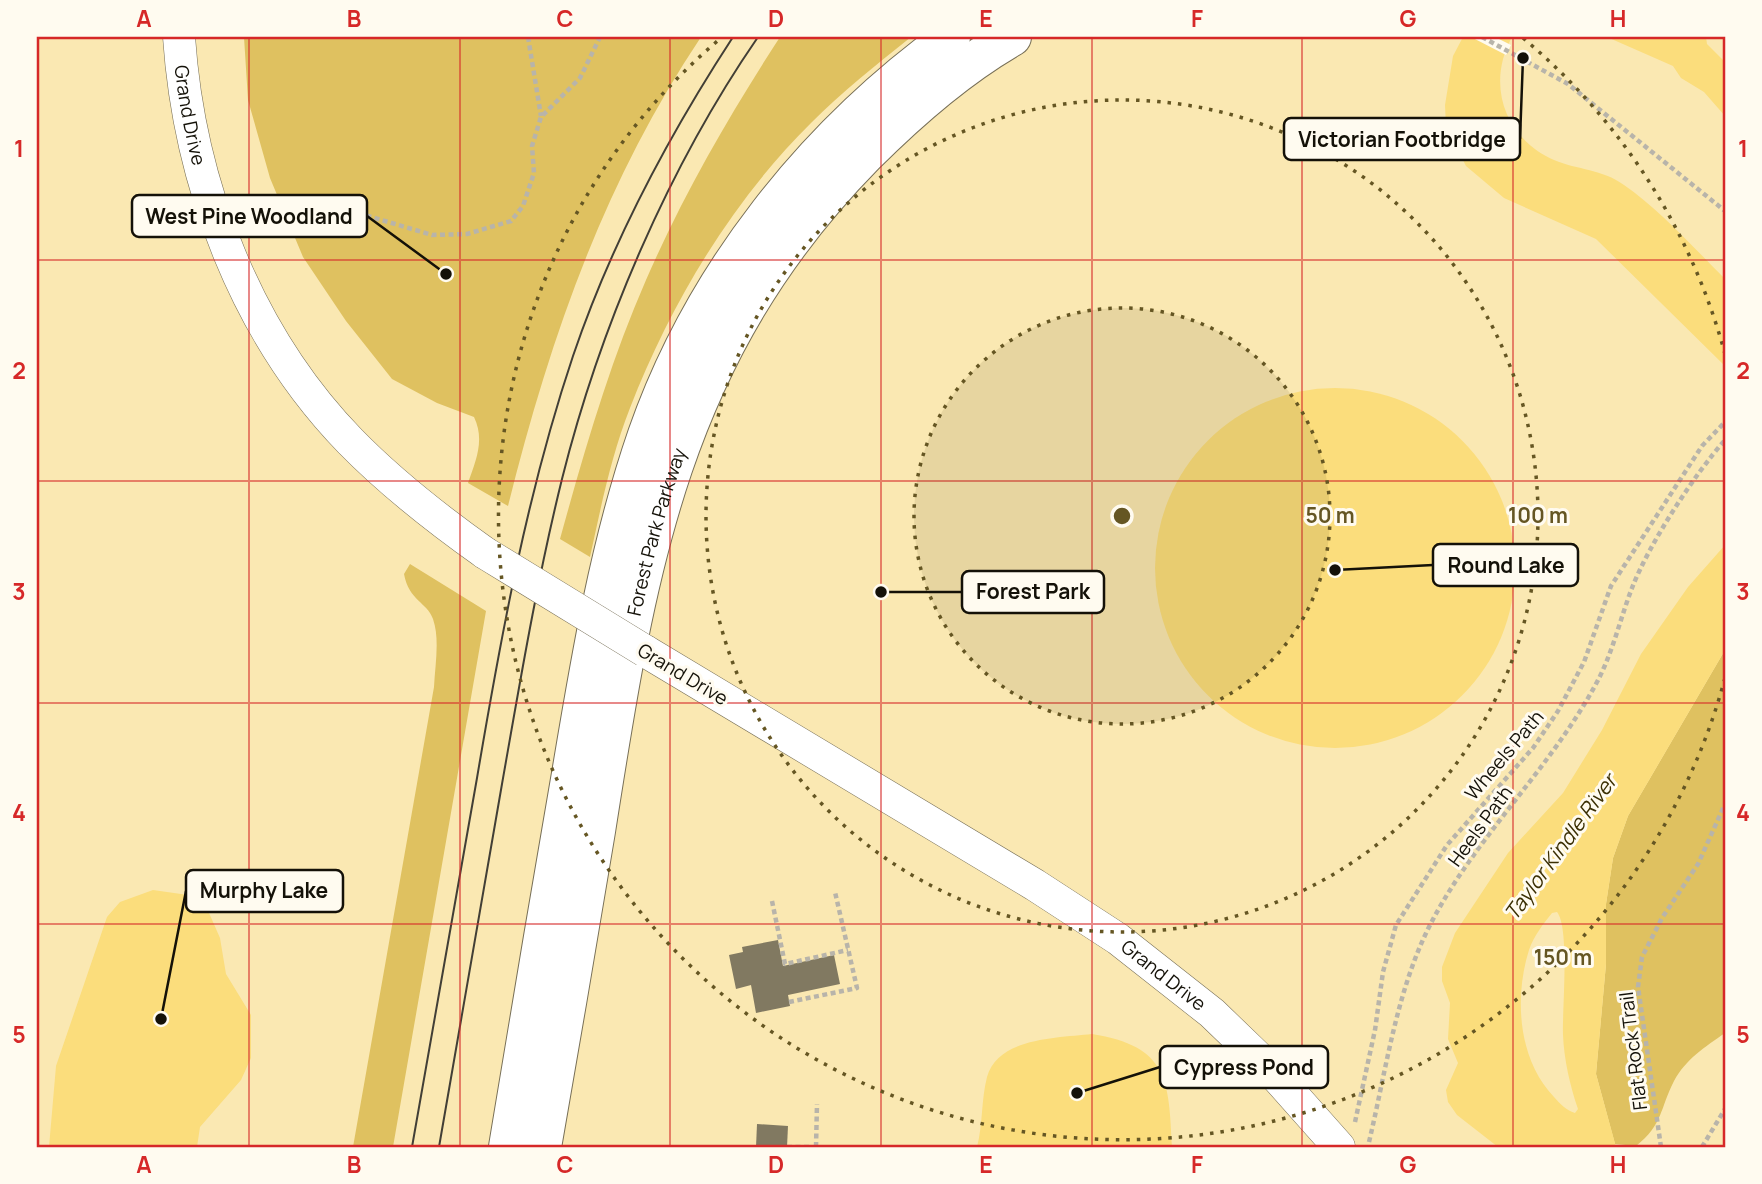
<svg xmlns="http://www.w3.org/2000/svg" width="1762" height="1184" font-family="Manrope,sans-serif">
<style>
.green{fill:#fae8b2}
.forest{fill:#dfc160}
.water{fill:#fbdd7c;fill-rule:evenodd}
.pier{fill:#fffbf0}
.building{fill:#817961}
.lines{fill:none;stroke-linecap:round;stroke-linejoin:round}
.minor-casing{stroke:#776f57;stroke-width:33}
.major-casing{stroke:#776f57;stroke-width:40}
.path{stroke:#b8b4aa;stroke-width:4.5;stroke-dasharray:5 3.5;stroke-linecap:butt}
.minor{stroke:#fff;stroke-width:32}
.major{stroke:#fff;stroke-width:38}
.tram{stroke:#423f36;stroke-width:2}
.minor-bridge-casing{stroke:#776f57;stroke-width:33;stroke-linecap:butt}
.minor-bridge{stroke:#fff;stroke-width:32}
.grid{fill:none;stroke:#d62828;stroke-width:2;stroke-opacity:0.55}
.ring{fill:none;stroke:#655623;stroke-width:3.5;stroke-dasharray:3.5 7}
.labels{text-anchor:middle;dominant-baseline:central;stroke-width:6;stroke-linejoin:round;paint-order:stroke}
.street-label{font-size:19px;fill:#141108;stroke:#fffbf0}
.water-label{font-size:21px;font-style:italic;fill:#3b2f03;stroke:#fffbf0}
.centre{fill:#655623;stroke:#fffbf0;stroke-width:3.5}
.ring-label{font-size:21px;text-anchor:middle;font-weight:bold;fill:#655623;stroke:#fffbf0;stroke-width:6;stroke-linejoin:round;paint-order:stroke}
.leader{fill:none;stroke:#141108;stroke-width:2.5}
.callout-dot{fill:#141108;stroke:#fffbf0;stroke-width:2.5}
.callout{fill:#fffbf0;stroke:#141108;stroke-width:2.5}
.callout-label{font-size:21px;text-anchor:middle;font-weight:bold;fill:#141108}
.neatline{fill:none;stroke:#d62828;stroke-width:2.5}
.grid-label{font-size:23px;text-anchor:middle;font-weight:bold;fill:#d62828}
</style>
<rect width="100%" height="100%" fill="#fffbf0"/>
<!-- green -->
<rect class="green" x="37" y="37" width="1688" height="1110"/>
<!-- forest -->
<g class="forest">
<path d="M244,37h457c-97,145 -151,301 -193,469l-40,-23c8,-23 17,-43 6,-66l-37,-14 -45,-24 -46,-58 -43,-64 -33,-79 -22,-78z"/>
<path d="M780,37h131c-34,27 -69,55 -100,86 -80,79 -141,182 -181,285 -19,48 -29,99 -40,149l-30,-18c24,-87 50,-177 86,-259 37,-85 84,-166 134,-243z"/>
<path d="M410,564l76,47 -93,536h-40l81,-460c1,-21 6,-48 -1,-68 -6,-17 -24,-18 -29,-45z"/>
<path d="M1725,650v383c-20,14 -39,26 -51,48 -14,27 -11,44 -38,65l-21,-2 -19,-70 10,-110v-60l7,-46 15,-42z"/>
</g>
<!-- water -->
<g class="water">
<path d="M1463,37h49c-26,47 -8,101 42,123 24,10 48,9 70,25 34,23 72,65 101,94v87l-129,-127 -92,-41 -38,-32 -20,-39 -1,-22 8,-49z"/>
<polygon points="1607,37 1706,37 1707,44 1725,62 1725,116 1704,92 1681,78 1673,66"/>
<circle cx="1335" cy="568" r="180"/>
<path d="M1725,545v105l-97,166 -15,42 -7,46v60l-10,110 20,73h-118l-41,-32 -9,-13 -2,-12 12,-27 -10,-24 2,-36 -8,-22v-14l13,-34 53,-80 55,-60 39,-63 39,-76 47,-67zM1557,912c13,16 5,98 6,123 1,24 7,51 15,74l-3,4c-9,-3 -15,-9 -21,-16 -36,-37 -40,-100 -25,-147 5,-14 14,-26 23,-37z"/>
<polygon points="153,890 188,895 206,906 220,938 226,974 251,1015 251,1058 241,1080 200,1127 197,1147 49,1147 56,1066 107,917 120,902"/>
<path d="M1092,1034c76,12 77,46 80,113h-195c6,-23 4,-47 10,-70 11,-40 72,-39 105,-43z"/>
</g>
<!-- pier -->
<polygon class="pier" points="1471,37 1495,37 1511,45 1506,55"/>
<!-- building -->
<g class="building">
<polygon points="778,940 783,966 834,955 840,984 788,995 790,1006 756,1013 751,985 736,989 729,955 743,952 742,947"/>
<polygon points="757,1124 788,1126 787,1147 756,1147"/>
</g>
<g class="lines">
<!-- minor casing -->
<g class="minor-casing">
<g id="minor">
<path id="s1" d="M179,37c10,146 67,297 171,404 41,42 87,78 135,112"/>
<path id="s2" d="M645,651l390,234 83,54 94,74 55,53 72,81"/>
</g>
</g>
<!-- major casing -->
<g class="major-casing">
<g id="major">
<path d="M508,1147c21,-124 41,-249 63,-373 19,-114 38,-229 76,-339 56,-160 167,-299 304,-398"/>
<path id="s3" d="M542,1147c18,-105 37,-211 54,-316 41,-262 74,-478 269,-676 44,-44 93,-87 147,-118"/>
</g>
</g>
<!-- path -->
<g class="path">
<polyline points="528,37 541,116"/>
<polyline points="1482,37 1568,84 1725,211"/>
<polyline points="267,226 329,211 348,210 432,235 467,234 511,221 523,206 534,173 532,146 541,117 580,78 600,37"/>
<polyline points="772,901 785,964 848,950"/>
<polyline points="789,1002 857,988 835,892"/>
<polyline points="1355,1122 1375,1030 1383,972 1396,925 1447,845 1533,748 1558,711 1584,662 1611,586 1702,446 1725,422"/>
<path d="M1369,1142c17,-71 27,-149 60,-215 45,-89 121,-157 168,-245 16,-30 23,-63 35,-94 17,-44 62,-113 93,-148"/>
<polyline points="787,1147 810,1147"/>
<polyline points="816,1147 817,1104"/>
<polyline points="1661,1147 1638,987 1642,957 1662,918 1698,864 1725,804"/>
<polyline points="1702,1147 1725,1109"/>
</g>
<!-- minor -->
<use href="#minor" class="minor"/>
<!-- major -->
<use href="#major" class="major"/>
<!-- tram -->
<g class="tram">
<path d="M412,1147c22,-123 43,-246 65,-369 24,-142 50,-285 96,-422 38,-112 96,-221 160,-319"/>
<path d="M439,1147c21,-121 42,-242 63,-363 18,-102 35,-204 60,-305 38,-152 107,-313 196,-442"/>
</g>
<!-- minor-bridge casing -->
<g class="minor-bridge-casing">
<polyline id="minor-bridge" points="485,553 645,651"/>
</g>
<!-- minor-bridge -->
<use href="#minor-bridge" class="minor-bridge"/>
</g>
<!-- grid -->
<path class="grid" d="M249,37v1110M460,37v1110M670,37v1110M881,37v1110M1092,37v1110M1302,37v1110M1513,37v1110M37,260h1688M37,481h1688M37,703h1688M37,924h1688"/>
<!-- distance rings -->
<circle cx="1122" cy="516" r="208" fill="#655623" fill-opacity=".12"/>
<g class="ring">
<circle cx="1122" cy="516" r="208"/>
<circle cx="1122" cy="516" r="416"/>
<path d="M1725 678A624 624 0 1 1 721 38M1523 38A624 624 0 0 1 1725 354"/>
</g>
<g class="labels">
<!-- street labels -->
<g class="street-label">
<text stroke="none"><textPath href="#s1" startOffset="79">Grand Drive</textPath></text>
<text stroke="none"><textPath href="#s3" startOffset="626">Forest Park Parkway</textPath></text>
<text transform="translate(683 674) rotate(31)">Grand Drive</text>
<text transform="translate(1504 755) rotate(-50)">Wheels Path</text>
<text transform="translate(1480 826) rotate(-54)">Heels Path</text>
<text stroke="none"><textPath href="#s2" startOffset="612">Grand Drive</textPath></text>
<text transform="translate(1633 1051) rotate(-97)">Flat Rock Trail</text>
</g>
<!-- water labels -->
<g class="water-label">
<text transform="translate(1560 847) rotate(-54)">Taylor Kindle River</text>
</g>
</g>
<circle cx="1122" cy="516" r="10" class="centre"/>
<g class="ring-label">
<text x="1330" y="523">50 m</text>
<text x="1538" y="523">100 m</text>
<text x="1563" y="965">150 m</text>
</g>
<!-- callouts -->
<path class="leader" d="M1523 58L1520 139M446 274L367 216M1335 570L1433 565M881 592L962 592M161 1019L186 891M1077 1093L1160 1067"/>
<g class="callout-dot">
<circle cx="1523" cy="58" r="7"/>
<circle cx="446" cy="274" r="7"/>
<circle cx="1335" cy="570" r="7"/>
<circle cx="881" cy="592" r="7"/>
<circle cx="161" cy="1019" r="7"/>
<circle cx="1077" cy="1093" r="7"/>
</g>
<g class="callout">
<rect x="1284" y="118" width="236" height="42" rx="7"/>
<rect x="132" y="195" width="235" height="42" rx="7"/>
<rect x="1433" y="544" width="145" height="42" rx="7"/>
<rect x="962" y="571" width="142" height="42" rx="7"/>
<rect x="186" y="870" width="157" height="42" rx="7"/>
<rect x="1160" y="1046" width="168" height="42" rx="7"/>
</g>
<g class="callout-label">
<text x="1402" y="147">Victorian Footbridge</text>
<text x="249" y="224">West Pine Woodland</text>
<text x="1506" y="573">Round Lake</text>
<text x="1033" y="599">Forest Park</text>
<text x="264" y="898">Murphy Lake</text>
<text x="1244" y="1075">Cypress Pond</text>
</g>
<!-- border -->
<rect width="1762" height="1184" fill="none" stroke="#fffbf0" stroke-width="77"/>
<rect x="38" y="38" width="1686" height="1108" class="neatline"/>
<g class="grid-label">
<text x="144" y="27">A</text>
<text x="354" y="27">B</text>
<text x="565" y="27">C</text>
<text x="776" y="27">D</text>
<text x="986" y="27">E</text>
<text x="1197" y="27">F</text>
<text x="1408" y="27">G</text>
<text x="1618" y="27">H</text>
<text x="19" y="157">1</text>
<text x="1743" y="157">1</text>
<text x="19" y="379">2</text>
<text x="1743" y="379">2</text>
<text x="19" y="600">3</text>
<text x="1743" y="600">3</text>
<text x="19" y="821">4</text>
<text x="1743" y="821">4</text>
<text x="19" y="1043">5</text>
<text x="1743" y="1043">5</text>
<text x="144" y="1173">A</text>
<text x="354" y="1173">B</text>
<text x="565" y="1173">C</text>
<text x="776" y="1173">D</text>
<text x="986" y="1173">E</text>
<text x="1197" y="1173">F</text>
<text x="1408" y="1173">G</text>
<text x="1618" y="1173">H</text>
</g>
</svg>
